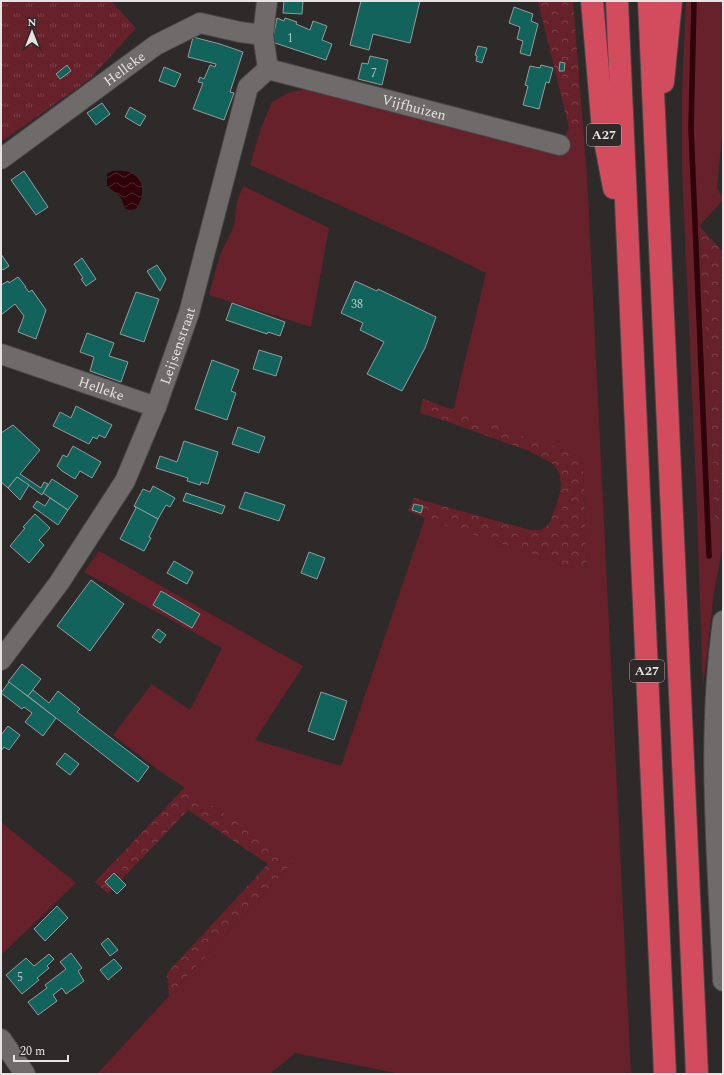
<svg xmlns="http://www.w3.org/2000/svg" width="724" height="1075" font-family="Spectral,serif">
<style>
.grass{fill:#67212a}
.forest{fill:url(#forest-crowns)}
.park{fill:url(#park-tufts)}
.water{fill:url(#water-waves)}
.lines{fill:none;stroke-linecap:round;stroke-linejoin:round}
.stream{stroke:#30020a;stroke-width:5.5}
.building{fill:#11635c;stroke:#969b9b}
.minor-casing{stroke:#484545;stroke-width:22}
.motorway-casing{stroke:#484545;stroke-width:24}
.minor{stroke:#6f6b6b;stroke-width:20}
.motorway{stroke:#d24c5e;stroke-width:22}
.labels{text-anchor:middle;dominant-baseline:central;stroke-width:3.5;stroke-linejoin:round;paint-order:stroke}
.number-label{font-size:12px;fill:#b1c3c1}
.shield{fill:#2e2a2a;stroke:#afacac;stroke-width:1}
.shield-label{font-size:13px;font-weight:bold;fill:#e6e3e3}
.street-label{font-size:14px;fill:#e6e3e3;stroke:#2e2a2a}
</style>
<defs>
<pattern id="forest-crowns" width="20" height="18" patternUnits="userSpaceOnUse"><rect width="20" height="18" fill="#67212a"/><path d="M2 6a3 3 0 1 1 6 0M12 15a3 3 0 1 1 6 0" fill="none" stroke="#7d4149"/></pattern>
<pattern id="park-tufts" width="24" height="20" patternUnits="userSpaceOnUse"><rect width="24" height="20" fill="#67212a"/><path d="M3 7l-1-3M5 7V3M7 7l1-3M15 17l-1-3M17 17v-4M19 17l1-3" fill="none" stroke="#7d4149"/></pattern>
<pattern id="water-waves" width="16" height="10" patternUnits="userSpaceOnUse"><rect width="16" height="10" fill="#30020a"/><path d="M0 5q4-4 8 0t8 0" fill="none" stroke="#4e272e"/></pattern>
</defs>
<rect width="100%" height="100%" fill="#2e2a2a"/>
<!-- grass -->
<g class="grass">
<polygon points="686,1 723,1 723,124 717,187 723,200 699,226 709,375 715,520 723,526 723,545 714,592 703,688 696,484 682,169 682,93"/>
<polygon points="302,90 312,90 563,155 564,136 569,128 583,126 587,177 631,1074 401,1074 295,1053 270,1074 97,1074 294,861 157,769 113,735 152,684 190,710 222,648 84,572 99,551 303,666 255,740 341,766 425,518 587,572 583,464 509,431 453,411 486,273 439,250 250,165 261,128 272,102 290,92"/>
<polygon points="243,186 329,228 311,327 209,295 220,255 234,226 237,202"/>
<polygon points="1,822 76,883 1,955"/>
</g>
<!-- forest -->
<g class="forest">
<polygon points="538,1 573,1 583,126 569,128"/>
<polygon points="699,226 723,252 723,526 715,520 709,375"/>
<polygon points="423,399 565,451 583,464 587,572 441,524 408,511 414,498 530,530 541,530 549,524 558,501 561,486 560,474 553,464 529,451 440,419 420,413"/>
<polygon points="185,787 294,861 169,996 167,973 268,864 188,810 108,894 95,882"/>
</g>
<!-- park -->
<polygon class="park" points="1,1 111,1 136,28 90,79 1,142"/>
<!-- water -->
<path class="water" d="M112,171c6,0 13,-1 19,2 15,7 13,25 5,36l-7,1 -5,-2c-1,-13 -8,-14 -17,-22v-12z"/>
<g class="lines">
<!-- stream -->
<polyline class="stream" points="694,1 691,128 709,556"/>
</g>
<!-- building -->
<g class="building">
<polygon points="284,1 303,1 302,14 283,13"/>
<polygon points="361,1 420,1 410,43 373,34 369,50 350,45"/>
<polygon points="514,7 533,14 531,21 538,24 530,56 520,53 523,41 517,39 520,27 509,23"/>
<polygon points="277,18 284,21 285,18 297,22 296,24 310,30 313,21 327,26 322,40 332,44 326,60 272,42"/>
<polygon points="193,37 220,44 243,52 230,92 234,93 224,120 193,109 203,83 198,82 200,77 204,79 210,65 215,67 216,64 188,57"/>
<polygon points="478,46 487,48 482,63 476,61 477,56 475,55"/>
<polygon points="370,56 388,60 382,85 358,79 362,63 368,64"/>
<polygon points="560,62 565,63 564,71 559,71"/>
<polygon points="67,65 71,71 60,79 56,74"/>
<polygon points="541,65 553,68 549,83 546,82 539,109 523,105 528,86 525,85 530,66 540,68"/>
<polygon points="164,67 181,74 175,87 159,81"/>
<polygon points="102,103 110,114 96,125 87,113"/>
<polygon points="130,107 146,116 140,126 125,117"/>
<polygon points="24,171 48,207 36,215 11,180"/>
<polygon points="1,254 9,266 3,270 1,268"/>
<polygon points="82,258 96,279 86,286 81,279 83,278 74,264"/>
<polygon points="157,265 166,279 160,291 147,271"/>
<polygon points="18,277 26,287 25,287 29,292 32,290 46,310 36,339 18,332 24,316 15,304 1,315 1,285 8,281 9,283"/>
<polygon points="355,281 377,291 378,289 436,317 425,348 402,391 367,374 384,342 360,330 363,323 341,313"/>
<polygon points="136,292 159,299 144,342 120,334"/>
<polygon points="232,303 285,322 280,336 268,332 267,334 226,320"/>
<polygon points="87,333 114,343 109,356 128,362 121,382 90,371 94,357 80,352"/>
<polygon points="259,350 282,357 276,376 253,369"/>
<polygon points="212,360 239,370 231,391 236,393 227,420 195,409"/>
<polygon points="76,406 112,425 105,438 99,435 97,439 93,437 89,444 53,426 60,412 71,418"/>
<polygon points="13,425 40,450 20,474 41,488 44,482 48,484 42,495 17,477 8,488 1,482 1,433"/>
<polygon points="238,427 265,437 259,453 232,444"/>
<polygon points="184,441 218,452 208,484 201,482 200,485 187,481 188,478 156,468 160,456 177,462"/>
<polygon points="73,446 101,462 92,478 80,471 75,479 62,471 57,466 63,455 67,457"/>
<polygon points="17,477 29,485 20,500 8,488"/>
<polygon points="52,479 78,496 68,510 43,493"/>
<polygon points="153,486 175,498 170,507 166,505 158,519 134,506 143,489 150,492"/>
<polygon points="245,492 285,505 279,521 239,508"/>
<polygon points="186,493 225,506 222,514 183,501"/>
<polygon points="50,498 68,510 58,525 33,507 37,501 45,506"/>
<polygon points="414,504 423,506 421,513 412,510"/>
<polygon points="134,506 158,519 149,537 151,538 144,551 120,539 136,508"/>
<polygon points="35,514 50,528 39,540 44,545 29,563 10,546 25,528 23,527"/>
<polygon points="309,552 325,558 317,579 301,573"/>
<polygon points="174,561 193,572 187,584 167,573"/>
<polygon points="91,580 124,604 90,651 57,626"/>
<polygon points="161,591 200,614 192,628 153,605"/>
<polygon points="158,629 166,635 160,643 152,637"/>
<polygon points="22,664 41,679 28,696 8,682"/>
<polygon points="9,682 56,718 43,736 25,722 32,713 24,707 22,709 1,693"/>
<polygon points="33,690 49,703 58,691 80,709 77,712 149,767 138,782 28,696"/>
<polygon points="321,692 347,701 334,740 308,731"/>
<polygon points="8,726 20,735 9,750 4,747 1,751 1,735"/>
<polygon points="65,753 79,764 70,775 56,764"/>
<polygon points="114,873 126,885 117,894 105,882"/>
<polygon points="57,906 68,918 45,941 34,929"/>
<polygon points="108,938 118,950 110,956 101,944"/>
<polygon points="71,953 82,968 78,971 84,981 66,994 62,988 53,995 57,1001 38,1015 28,1002 47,988 45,985 66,969 60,962"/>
<polygon points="49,954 54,959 47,966 49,968 37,978 39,980 22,994 6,975 26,958 34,966"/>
<polygon points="114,959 122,968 108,980 100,970"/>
</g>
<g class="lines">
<!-- minor casing -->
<g class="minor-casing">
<g id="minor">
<path id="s1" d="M268,69l292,76"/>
<path id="s2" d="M1,159l155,-114 44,-22 40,9 23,3"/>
<path id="s3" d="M1,354l155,53"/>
<path d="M723,621c-17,120 -5,240 0,360"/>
<path id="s4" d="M1,660l58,-77 66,-102 31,-74 33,-94 59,-226 20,-18 -5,-34 4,-34"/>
<polyline points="1,1039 25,1074"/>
</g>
</g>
<!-- motorway casing -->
<g class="motorway-casing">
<g id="motorway">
<polyline points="592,1 603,130 614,188"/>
<polyline points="617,1 665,1074"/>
<polyline points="649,1 697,1074"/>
<polyline points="663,82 671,1"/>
</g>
</g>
<!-- minor -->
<use href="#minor" class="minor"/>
<!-- motorway -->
<use href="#motorway" class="motorway"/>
</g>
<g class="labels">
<!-- number labels -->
<g class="number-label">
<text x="290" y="38">1</text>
<text x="374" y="73">7</text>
<text x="357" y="304">38</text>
<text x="20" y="977">5</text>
</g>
<!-- shield labels -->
<g class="shield">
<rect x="587" y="124" width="34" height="22" rx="3"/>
<rect x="630" y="660" width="34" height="22" rx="3"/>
</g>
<g class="shield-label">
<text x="604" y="135">A27</text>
<text x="647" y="671">A27</text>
</g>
<!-- street labels -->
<g class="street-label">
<text stroke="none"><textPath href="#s2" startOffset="153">Helleke</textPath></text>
<text stroke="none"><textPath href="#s1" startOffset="151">Vijfhuizen</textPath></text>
<text stroke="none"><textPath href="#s4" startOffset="363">Leijsenstraat</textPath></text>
<text stroke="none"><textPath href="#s3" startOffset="106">Helleke</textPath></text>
</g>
</g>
<!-- border -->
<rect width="724" height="1075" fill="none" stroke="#e6e3e3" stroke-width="4"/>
<!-- north arrow -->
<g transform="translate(32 32)" stroke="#2e2a2a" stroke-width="3" paint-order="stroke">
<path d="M0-3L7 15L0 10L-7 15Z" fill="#e6e3e3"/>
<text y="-6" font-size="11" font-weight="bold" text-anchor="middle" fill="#e6e3e3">N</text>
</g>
<!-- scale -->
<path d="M14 1055v6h54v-6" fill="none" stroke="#e6e3e3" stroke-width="2"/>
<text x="20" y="1055" font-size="12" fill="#e6e3e3" stroke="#2e2a2a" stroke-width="3" paint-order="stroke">20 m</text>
</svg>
